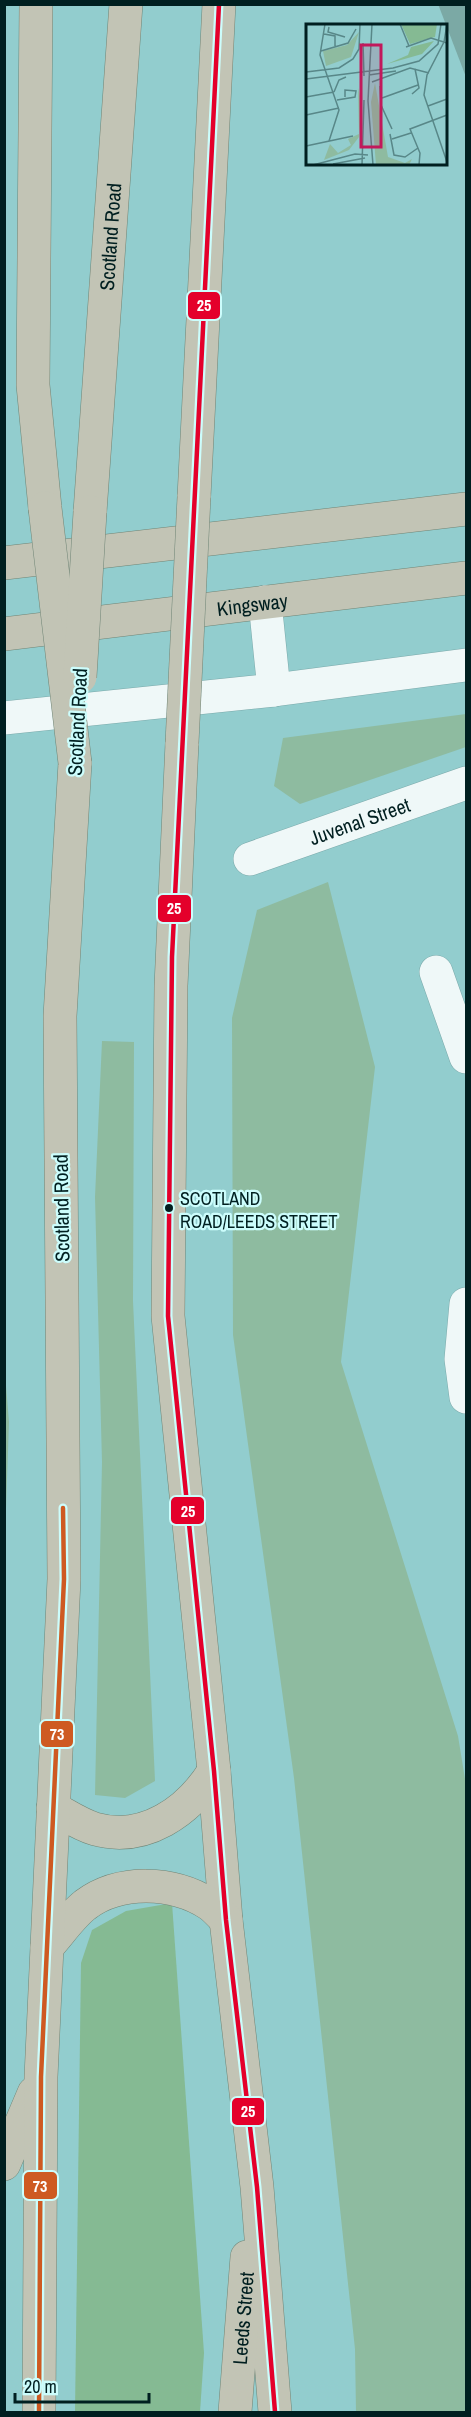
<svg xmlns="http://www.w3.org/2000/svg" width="471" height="2417" font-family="'Archivo Narrow',sans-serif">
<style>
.green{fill:#8ebba0}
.forest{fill:#85ba93}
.building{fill:#7ba9a5}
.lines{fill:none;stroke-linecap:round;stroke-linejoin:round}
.minor-casing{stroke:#7aa9aa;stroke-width:34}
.highway-casing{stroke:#708576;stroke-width:34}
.minor{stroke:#eff8f8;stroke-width:33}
.highway{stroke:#c2c4b5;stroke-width:33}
.highway-bridge-casing{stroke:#708576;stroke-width:34;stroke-linecap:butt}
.highway-bridge{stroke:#c2c4b5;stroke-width:33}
.bus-1-casing{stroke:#ccfdfc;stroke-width:9}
.bus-2-casing{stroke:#ccfdfc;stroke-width:9}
.bus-1{stroke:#e4002b;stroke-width:4.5}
.bus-2{stroke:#ce5a22;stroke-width:4.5}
.bus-dot{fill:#001f20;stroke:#ccfdfc;stroke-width:2}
.labels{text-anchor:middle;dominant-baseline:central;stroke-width:4.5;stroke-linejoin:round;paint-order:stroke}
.bus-label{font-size:18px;fill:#001f20;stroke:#ccfdfc;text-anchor:start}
.street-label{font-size:20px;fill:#001f20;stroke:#ccfdfc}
.inset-road{fill:none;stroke:#588788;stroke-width:1.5}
.view{fill:#c2185b;fill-opacity:0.15;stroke:#c2185b;stroke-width:3}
.inset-edge{fill:none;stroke:#001f20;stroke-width:3}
.line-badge{stroke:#ccfdfc;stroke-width:2}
.badge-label{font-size:16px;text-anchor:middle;font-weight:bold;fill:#fff}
</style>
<rect width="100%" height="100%" fill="#92cdce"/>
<!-- green -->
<g class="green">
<polygon points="466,714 466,747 300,804 274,786 283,738"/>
<polygon points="328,882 375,1067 341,1362 458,1736 466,1785 466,2412 356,2412 355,2349 294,1778 233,1335 232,1018 257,910"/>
<polygon points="102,1041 134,1042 133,1301 155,1781 125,1798 95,1795 102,1462 95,1197"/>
<polygon points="4,1362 9,1422 5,1538 4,1538"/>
</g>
<!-- forest -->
<polygon class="forest" points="172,1903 204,2353 200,2412 75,2412 81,1963 92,1930 126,1911"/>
<!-- building -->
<polygon class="building" points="438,4 466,4 466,77"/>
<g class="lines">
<!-- minor casing -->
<g class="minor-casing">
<g id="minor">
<polyline points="265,602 274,690"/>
<polyline points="4,718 274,690 466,665"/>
<path id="s1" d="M250,859l216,-76"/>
<polyline points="436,972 466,1057"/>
<polyline points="466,1304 461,1359 466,1397"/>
</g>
</g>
<!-- highway casing -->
<g class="highway-casing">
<g id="highway">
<polyline points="36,4 33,385 45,508"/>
<polyline points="194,497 219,4"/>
<path id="s2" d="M90,512l36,-508"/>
<polyline points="4,563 466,509"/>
<path id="s3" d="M4,634l462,-56"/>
<polyline points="182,743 171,986 168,1316 214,1771 226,1920 257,2187 275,2412"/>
<path d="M53,1808c13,7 28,17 42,21 50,14 94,-18 119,-58"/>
<path d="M47,1947c12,-13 24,-31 38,-42 35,-26 88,-24 124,-1 6,4 12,11 17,16"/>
<polyline points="4,2164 34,2093"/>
<polyline points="39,2412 41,2077 64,1579 60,1016 75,763"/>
<path id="s4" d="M235,2412l12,-155"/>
</g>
</g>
<!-- minor -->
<use href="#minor" class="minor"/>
<!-- highway -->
<use href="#highway" class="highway"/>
<!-- highway-bridge casing -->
<g class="highway-bridge-casing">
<g id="highway-bridge">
<polyline points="45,508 75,763"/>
<polyline points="80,677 90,512"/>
<polyline points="182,743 194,497"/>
</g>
</g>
<!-- highway-bridge -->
<use href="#highway-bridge" class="highway-bridge"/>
<!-- bus-1 casing -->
<g class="bus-1-casing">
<polyline id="bus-1" points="219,4 172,957 168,1316 214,1771 226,1920 257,2187 275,2412"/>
</g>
<!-- bus-2 casing -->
<g class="bus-2-casing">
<polyline id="bus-2" points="39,2412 41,2077 64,1579 63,1508"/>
</g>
<!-- bus-1 -->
<use href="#bus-1" class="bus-1"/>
<!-- bus-2 -->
<use href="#bus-2" class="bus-2"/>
</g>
<!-- markers -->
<circle class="bus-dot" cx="169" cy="1208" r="5"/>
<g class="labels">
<!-- bus labels -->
<g class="bus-label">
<text x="180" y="1198">SCOTLAND<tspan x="180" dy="23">ROAD/LEEDS STREET</tspan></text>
</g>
<!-- street labels -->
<g class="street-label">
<text stroke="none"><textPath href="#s2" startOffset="276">Scotland Road</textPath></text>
<text stroke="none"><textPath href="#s3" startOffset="250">Kingsway</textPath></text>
<text transform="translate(77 722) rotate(-87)">Scotland Road</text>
<text stroke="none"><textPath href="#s1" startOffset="116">Juvenal Street</textPath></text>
<text transform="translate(61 1208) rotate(-91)">Scotland Road</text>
<text stroke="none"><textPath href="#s4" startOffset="94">Leeds Street</textPath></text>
</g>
</g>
<!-- overview -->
<g transform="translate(306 24)">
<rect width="141" height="141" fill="#92cdce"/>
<path d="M53,8l-8,25 -25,9 -3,-15 24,-6zM69,59l13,74 17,6 7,-4 -3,6h-33l-5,-63zM52,64l4,17 -3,32 -10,13 -25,10 6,-16 8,9 13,-8 -3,-6 11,-5z" fill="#8ebba0"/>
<path d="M95,0h36l-2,13 -25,7zM128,17l-12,13 -35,10 21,-9 3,-8z" fill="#85ba93"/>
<path class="inset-road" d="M19,0l-5,31 19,55 -10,31M66,0l-4,77 5,64M94,0l9,22M23,3l-1,5 17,5M18,10l11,2v10M138,18l3,-18M138,18l-17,33 -3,20 23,67M57,19l1,33M100,23l25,-9 16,5M15,27l27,-8 8,-14M0,48l33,-4 14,-9 6,-10 1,-25M63,51l27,-4M0,55l87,-11 26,-7 19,-17 3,-20M66,58l38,-14 19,5M74,62l1,19 11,24M28,68l5,-12 7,-3M106,70l7,-6 -4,-19M0,73l28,-5M76,74l36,-13M31,76l18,-3 1,-6 -11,-1v7M122,82l19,-7M0,91l33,-7M84,110l4,21 11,2 13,-9M86,115l19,-6M0,122l47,-10M27,140l32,-6M7,141l42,-11 13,1M56,141l2,-65M113,141l1,-12 -10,-24 37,-14"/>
<path class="view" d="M55,21h20v102h-20z"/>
<rect width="141" height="141" class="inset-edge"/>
</g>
<g class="line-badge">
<rect x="187" y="291" width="34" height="29" rx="6" fill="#e4002b"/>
<rect x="157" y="894" width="35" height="29" rx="6" fill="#e4002b"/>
<rect x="170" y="1496" width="35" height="29" rx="6" fill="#e4002b"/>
<rect x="40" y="1720" width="34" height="28" rx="6" fill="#ce5a22"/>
<rect x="231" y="2097" width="34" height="29" rx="6" fill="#e4002b"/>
<rect x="23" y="2171" width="35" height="29" rx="6" fill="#ce5a22"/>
</g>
<g class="badge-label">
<text x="204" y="311">25</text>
<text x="174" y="914">25</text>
<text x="188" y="1517">25</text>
<text x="57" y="1740">73</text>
<text x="248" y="2117">25</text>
<text x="40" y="2192">73</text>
</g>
<!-- border -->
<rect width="471" height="2417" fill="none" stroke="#001f20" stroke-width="12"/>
<!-- scale -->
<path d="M15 2393v9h134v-9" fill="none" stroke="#001f20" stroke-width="3"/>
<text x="24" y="2393" font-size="18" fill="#001f20" stroke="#ccfdfc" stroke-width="4.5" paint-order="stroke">20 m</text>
</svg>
